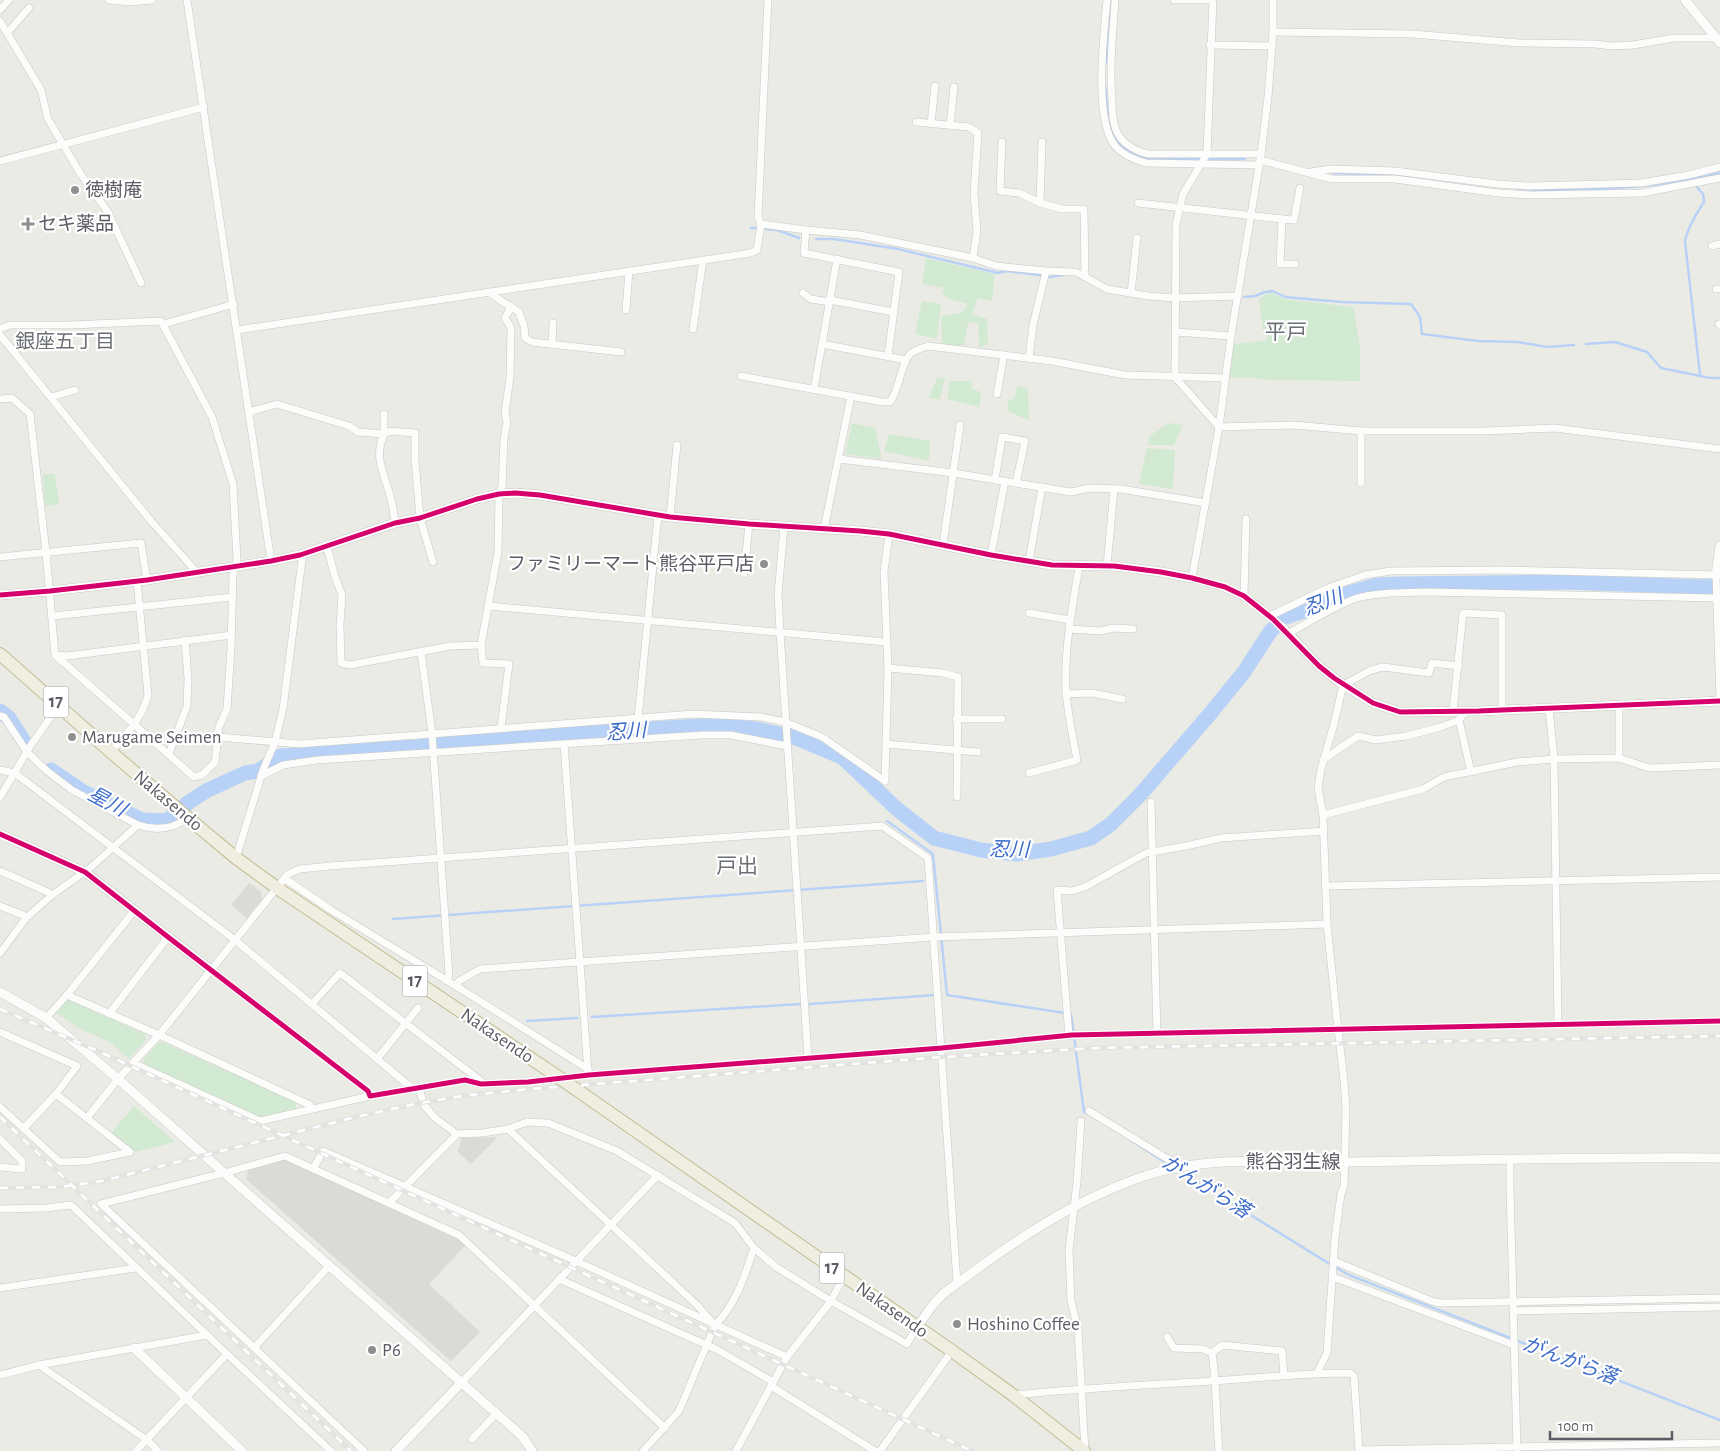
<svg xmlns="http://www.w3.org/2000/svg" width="1720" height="1451" font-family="'Alegreya Sans','Noto Sans JP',sans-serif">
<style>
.industrial{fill:#dbdbd5}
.green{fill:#d2e9d2}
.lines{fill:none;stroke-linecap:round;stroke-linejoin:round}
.stream{stroke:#b8d2f7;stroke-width:2.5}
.river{stroke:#b8d2f7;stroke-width:15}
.street-casing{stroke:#c7c7c7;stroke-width:8}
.secondary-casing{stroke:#c9caca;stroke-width:10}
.highway-casing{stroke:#c3bc92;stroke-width:14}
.street{stroke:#fcfcfb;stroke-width:7}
.secondary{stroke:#fcfcfb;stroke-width:9}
.highway{stroke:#efeee0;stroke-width:12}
.rail-casing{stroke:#e3e3e2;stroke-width:4.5}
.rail{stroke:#fff;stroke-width:2.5;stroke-dasharray:8;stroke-linecap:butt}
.highway-bridge-casing{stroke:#c3bc92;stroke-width:14;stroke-linecap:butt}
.highway-bridge{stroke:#efeee0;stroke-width:12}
.cycleway-casing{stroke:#fff;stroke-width:8}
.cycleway{stroke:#d6006c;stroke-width:5}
.poi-dot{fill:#8d8f91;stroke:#fff;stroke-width:2}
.labels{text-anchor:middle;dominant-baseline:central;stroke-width:4.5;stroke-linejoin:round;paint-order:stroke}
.shield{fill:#fff;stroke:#8c8e92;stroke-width:1}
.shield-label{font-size:18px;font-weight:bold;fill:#5b5d64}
.poi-label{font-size:19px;fill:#5b5d64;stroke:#fff;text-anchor:start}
.street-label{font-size:19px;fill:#5b5d64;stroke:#fff}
.neighbourhood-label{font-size:20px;fill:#6b6f76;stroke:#fff}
.water-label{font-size:20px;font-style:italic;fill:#3d6cca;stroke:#fff}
.quarter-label{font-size:21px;fill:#6b6f76;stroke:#fff}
</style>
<rect width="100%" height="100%" fill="#ebebe5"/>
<!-- industrial -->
<g class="industrial">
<polygon points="249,883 261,892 262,899 247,918 231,905"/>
<polygon points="498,1137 471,1164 457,1151 460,1145 461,1138"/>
<polygon points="284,1159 459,1240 465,1246 429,1284 480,1332 451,1361 246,1179 249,1169"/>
</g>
<!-- green -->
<g class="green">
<polygon points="926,258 995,274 992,301 978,298 972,314 987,319 988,344 979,348 978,323 968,322 964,345 942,347 941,316 962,313 968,304 948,299 942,292 944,288 922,284"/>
<polygon points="1273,293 1284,299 1353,307 1360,345 1360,381 1269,380 1252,378 1229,378 1234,344 1268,340 1263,330 1259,300 1266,294"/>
<polygon points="922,301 941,304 937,339 915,334"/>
<polygon points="937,378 945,378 940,399 929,398"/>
<polygon points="950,381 972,381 972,389 981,392 979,407 947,399"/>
<polygon points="1018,386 1028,389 1029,420 1007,411 1008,400 1014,399"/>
<polygon points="852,423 875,428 882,459 845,454"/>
<polygon points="1168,423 1183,425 1174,445 1148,445 1149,437"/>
<polygon points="889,434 930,441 929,461 884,451"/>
<polygon points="1147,448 1175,450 1173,489 1139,484"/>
<polygon points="43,474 55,474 59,504 45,506"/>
<polygon points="66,999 145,1034 146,1040 129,1059 110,1042 78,1028 55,1012"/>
<polygon points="162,1042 296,1102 296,1109 259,1117 144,1065 143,1060 158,1043"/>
<polygon points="134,1106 175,1142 135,1152 111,1133"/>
</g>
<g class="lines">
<!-- stream -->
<g class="stream">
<polyline points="1106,63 1111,0"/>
<polyline points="1105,86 1108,116"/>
<path d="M1109,123c7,19 17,31 37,36h55"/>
<polyline points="1207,159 1245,159"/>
<polyline points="1333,173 1411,176"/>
<path d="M1695,185l8,9 1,8c-8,12 -16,25 -19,39l15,134"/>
<path d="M1516,188c19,3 38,2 58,2 50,-1 97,-5 146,-17"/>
<polyline points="751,228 757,228"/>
<polyline points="766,229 777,230 799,238"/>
<polyline points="816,239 834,239 898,249 998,273 1006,271 1040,275"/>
<polyline points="1050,277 1063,275"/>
<polyline points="1244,297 1255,296 1265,292 1273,291 1285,297 1342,302 1411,304 1420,317 1422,334 1478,341 1518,342 1547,347 1574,345"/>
<polyline points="1586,344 1615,342 1647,352 1661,368 1710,378 1720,378"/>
<polyline points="887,821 933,854 947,995 1071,1014 1084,1112 1088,1114"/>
<polyline points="393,919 923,881"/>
<polyline points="810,1004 935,995"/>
<polyline points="592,1017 801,1004"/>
<polyline points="527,1021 577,1018"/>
<polyline points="1129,1139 1171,1166"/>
<polyline points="1178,1170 1328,1263 1349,1275 1720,1420"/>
</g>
<!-- river -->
<g class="river">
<polyline points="0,711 9,718 25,743"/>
<polyline points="51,770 82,791 142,820 167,821 189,802 206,791 245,773 258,771 281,756 416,747 543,735 717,725 756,729 794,737 842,757 897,809 934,838 981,850 1017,854 1051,849 1091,838 1111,824 1139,796 1209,715 1244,672 1270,632 1283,618 1316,607 1349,593 1377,585 1398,584 1564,582 1705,587 1720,585"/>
</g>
<!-- street casing -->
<g class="street-casing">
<g id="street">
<polyline points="109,0 130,2 152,0"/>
<polyline points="187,0 271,561"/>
<path d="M1107,0c-3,34 -14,121 9,147 8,9 19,13 30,16l112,2"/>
<path d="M1115,0c-2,33 -6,66 -3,100 0,10 0,20 4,30 5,13 19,21 32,24h113"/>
<polyline points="1174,0 1209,0"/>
<polyline points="1213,0 1207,154 1183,194 1176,225 1175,377 1219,427 1294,425 1361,431 1485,431 1555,428 1720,449"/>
<path d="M1273,0v32l-5,65 -7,57 -30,182 -12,91 -27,151c40,11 60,19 90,49"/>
<polyline points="0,10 9,0"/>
<polyline points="0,21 41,90 48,119 80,173 108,212 141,283"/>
<polyline points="8,32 29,8"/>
<polyline points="1273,32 1413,34 1519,43 1595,44 1612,46 1633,45 1674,38 1720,38"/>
<polyline points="1210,45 1272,46"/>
<polyline points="916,122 969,127 978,133 974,193 977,232 973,258"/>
<polyline points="931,123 935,86"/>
<polyline points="950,125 954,87"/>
<polyline points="1002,142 1000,191 1019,193 1040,203 1062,209 1084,209 1085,277"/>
<polyline points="1260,160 1332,179 1395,179 1498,193 1531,195 1642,193 1720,178"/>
<polyline points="0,161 204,107"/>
<polyline points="1311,172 1331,169 1395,171 1497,184 1530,186 1641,183 1689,175 1720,167"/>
<polyline points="1040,203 1042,142"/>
<polyline points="1138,203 1282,219 1280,264 1295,264"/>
<polyline points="1282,219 1294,220 1300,188"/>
<polyline points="761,224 806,230 860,235 973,258 996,266 1046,271 1076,272 1107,289 1148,296 1175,298 1238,296"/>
<polyline points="806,230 804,253 899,272 888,356"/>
<polyline points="1712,246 1720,244"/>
<polyline points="1716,289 1720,289"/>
<polyline points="803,293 811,299 830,302"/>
<polyline points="1131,293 1137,238"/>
<polyline points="830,300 893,312"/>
<polyline points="511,307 519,312 524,326 525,338 532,342 621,352"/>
<polyline points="626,310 629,271"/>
<polyline points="164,324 234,304"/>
<polyline points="1719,324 1720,325"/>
<polyline points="0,329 10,325 71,325 161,321 212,417 233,484 237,560 233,575 231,648 227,709 219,727 215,762 202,775 194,777 55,655 46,552 30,414 12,398 0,399"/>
<polyline points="693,329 703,260"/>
<polyline points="237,330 751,253 757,250 761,224 758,217 768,0"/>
<polyline points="1176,332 1231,336"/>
<polyline points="0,335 151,521 194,569 194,574"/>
<polyline points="552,344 553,323"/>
<polyline points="822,344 906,360"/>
<polyline points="1029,358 1033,325 1046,271"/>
<path d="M741,376l141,26h8c10,-13 10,-37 20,-48 4,-4 12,-6 18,-8l124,15 73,14 100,3"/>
<polyline points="814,389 837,259"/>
<polyline points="997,394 1004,355"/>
<polyline points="51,397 75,390"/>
<path d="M249,412l28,-8 72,22 9,6 26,2c-11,25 1,40 7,65 2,8 3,16 4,24"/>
<polyline points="384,414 384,434 391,431 415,433 415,460 420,518 433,562"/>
<polyline points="1361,431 1361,483"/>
<polyline points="839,459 953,473 1071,492 1090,488 1121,489 1206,503"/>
<polyline points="995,480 1002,437 1025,441 1016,483"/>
<polyline points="670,517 677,445"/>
<polyline points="784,527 778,594 780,632 808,1057"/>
<polyline points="824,529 851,396"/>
<polyline points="889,534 884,572 888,668 943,673 958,677 957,797"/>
<polyline points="943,545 960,425"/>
<polyline points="327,547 335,577 342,595 340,625 341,663 350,665 450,646 481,645 498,552 499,494 502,487 504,439 507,422 505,413 510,377 511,328 505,318 511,307 488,292"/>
<polyline points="991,555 1005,481"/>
<polyline points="0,557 141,543 147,580"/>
<polyline points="1029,561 1042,487"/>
<polyline points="1107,566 1114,489"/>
<polyline points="744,574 749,524"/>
<polyline points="1716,575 1720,701"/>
<polyline points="1244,596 1246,519"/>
<polyline points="489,606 886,642"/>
<polyline points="1029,613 1070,620"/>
<polyline points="53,616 232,597"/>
<polyline points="1270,616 1328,588 1365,575 1391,571 1500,570 1720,575"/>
<polyline points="1070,629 1100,631 1113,628 1133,629"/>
<path d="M1288,634c19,-11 48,-29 69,-36 21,-6 46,-5 69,-6l290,6"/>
<polyline points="481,645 483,663 509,664 501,728"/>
<polyline points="421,652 432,733 449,974 447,981"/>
<polyline points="56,655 67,656 232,635"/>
<polyline points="1066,694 1092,693 1122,699"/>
<polyline points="1619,705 1619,758"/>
<polyline points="1549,708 1554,759 1558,1024"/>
<polyline points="1453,711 1463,613 1502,615 1502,710"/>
<polyline points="0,716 4,717 27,752 47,771 72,790 138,825"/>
<polyline points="638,719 658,515"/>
<polyline points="956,719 1002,719"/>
<polyline points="1459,720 1471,772"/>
<polyline points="218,737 299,744 693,714 761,717 785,722 822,737 885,781"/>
<polyline points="564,744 588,1072"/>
<polyline points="886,744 978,752"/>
<path d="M111,752c16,-20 30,-31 37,-57l-11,-114"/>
<polyline points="169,754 187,706 188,679 185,640"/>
<polyline points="1324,759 1358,736 1376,740 1406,736 1441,727 1459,720 1466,711"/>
<polyline points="0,770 15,773 20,777 235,940 413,1089"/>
<path d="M1029,773l48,-13c-4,-22 -9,-45 -11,-68 -2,-42 6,-84 13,-125"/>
<polyline points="261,776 283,765 317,760 702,735 731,735 787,746"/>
<polyline points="885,781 888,668"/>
<polyline points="0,797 31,745 59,705"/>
<polyline points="1151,802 1157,1034"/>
<polyline points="1323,815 1423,789 1444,777 1517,762 1554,759 1619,758 1649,768 1720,765"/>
<polyline points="236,858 263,770 275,742 283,709 302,560 300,555"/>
<polyline points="0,871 48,892 52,895"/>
<polyline points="284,878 331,910 456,986 588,1069"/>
<polyline points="1326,886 1720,877"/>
<polyline points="0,906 23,915 26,918"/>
<path d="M0,953l26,-35 26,-23 38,-27 48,-43c18,6 35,4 50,-7"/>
<polyline points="211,970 368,1091 370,1096 465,1080 481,1084 528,1082 589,1075 942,1048 1072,1035 1720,1021"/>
<polyline points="456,986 459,981 480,969 934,937 1327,924"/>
<polyline points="67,995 159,1035 310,1105 311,1108"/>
<polyline points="312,1004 340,973 481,1081 481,1084"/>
<polyline points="109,1014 168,937"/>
<polyline points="46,1018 67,995 134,911"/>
<polyline points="0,1032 77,1066 56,1094 24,1128"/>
<polyline points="1069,1036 1057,890 1072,891 1085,887 1146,853 1186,846 1221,838 1324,831"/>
<polyline points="377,1059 418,1008"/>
<polyline points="133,1063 260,1121 370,1096"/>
<polyline points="419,1088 424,1105 435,1118 457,1134 482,1133 508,1129 527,1122 548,1123 617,1151 735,1223 754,1248 776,1267 831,1301 907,1344 917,1327"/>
<polyline points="0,1107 60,1162 87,1161 130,1152 56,1094"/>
<polyline points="1089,1111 1166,1158 1184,1166"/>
<polyline points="87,1118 118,1079 159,1035 288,874 300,869 330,866 882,826 928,858 957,1283"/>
<polyline points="1081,1121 1077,1182 1069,1250 1071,1301 1078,1330 1085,1451"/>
<polyline points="508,1129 697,1305 713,1323"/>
<polyline points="0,1139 22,1161 22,1169 0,1167"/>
<polyline points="1510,1158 1510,1188 1517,1448"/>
<polyline points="313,1169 323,1151 576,1261 787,1357"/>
<polyline points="389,1203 457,1134"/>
<polyline points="0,1209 46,1208 71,1205 227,1354 331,1451"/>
<polyline points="1334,1261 1434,1302 1442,1303 1720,1298"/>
<polyline points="844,1276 831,1301 787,1357 771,1386 875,1451"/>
<polyline points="1333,1277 1514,1345"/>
<polyline points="559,1279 718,1350 773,1382"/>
<polyline points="0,1288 136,1268"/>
<polyline points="1513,1311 1720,1307"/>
<path d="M1167,1337l7,11 29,1 9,4c5,32 4,65 7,98"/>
<polyline points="254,1348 329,1266"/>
<polyline points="1212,1353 1222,1345 1282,1351 1284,1375"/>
<polyline points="39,1365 147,1440 158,1451"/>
<polyline points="1317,1373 1327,1353 1335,1238 1341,1194 1344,1186 1346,1109 1344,1080 1338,1030 1327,924 1323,815 1318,788 1321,769 1334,724 1343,685 1371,670 1383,667 1429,673 1432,663 1459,666"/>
<polyline points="0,1375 39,1365 207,1335"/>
<polyline points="461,1383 658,1175"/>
<path d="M1014,1395c66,-7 132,-10 199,-14 46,-3 91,-8 137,-8l4,3 5,74 361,-7"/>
<polyline points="472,1439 496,1414"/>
<polyline points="136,1451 227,1354"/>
<polyline points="364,1451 101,1204 224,1173 285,1156 459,1235 665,1428"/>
<path d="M643,1451l36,-40 36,-86c21,-20 30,-50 39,-77"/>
<polyline points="736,1451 771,1386"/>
<polyline points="880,1451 952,1351"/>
</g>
</g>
<!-- secondary casing -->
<g class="secondary-casing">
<g id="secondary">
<polyline points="1685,0 1720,43"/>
<polyline points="1716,575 1720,546"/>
<polyline points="0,595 50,591 147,580 271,561 300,555 395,523 420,518 477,499 499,494 515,493 540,495 670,517 749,524 860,531 889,534 991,555 1052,565 1114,566 1161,572 1192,578"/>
<polyline points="1282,627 1319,666 1343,685 1373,703 1400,712 1479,711 1720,701"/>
<polyline points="0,834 85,872 211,970"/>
<polyline points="0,992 46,1018 118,1079 523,1437 532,1451"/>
<path d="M917,1327l15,-21 11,-12c65,-49 133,-97 211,-121 61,-18 128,-10 191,-11 125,-2 250,-5 375,-4"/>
<polyline points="134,1348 242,1451"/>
<polyline points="396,1451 461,1383"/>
</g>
</g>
<!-- highway casing -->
<g class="highway-casing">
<g id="highway">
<polyline points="0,654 111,752 188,818 236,858 277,888 554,1074"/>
<polyline points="577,1090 952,1351 1013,1395 1084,1451"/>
</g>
</g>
<!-- street -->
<use href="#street" class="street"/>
<!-- secondary -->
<use href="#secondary" class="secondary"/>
<!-- highway -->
<use href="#highway" class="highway"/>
<!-- rail casing -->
<g class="rail-casing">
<g id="rail">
<polyline points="0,1009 98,1051 972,1451"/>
<polyline points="0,1117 351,1451"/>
<polyline points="0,1188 60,1187 102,1181 360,1116 420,1103 469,1095 531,1089 942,1057 1096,1048 1720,1036"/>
</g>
</g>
<!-- rail -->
<use href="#rail" class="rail"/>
<!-- highway-bridge casing -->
<g class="highway-bridge-casing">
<polyline id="highway-bridge" points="554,1074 577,1090"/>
</g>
<!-- highway-bridge -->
<use href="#highway-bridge" class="highway-bridge"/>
<!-- cycleway casing -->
<g class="cycleway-casing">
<g id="cycleway">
<polyline points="0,595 50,591 147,580 271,561 300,555 395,523 420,518 477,499 499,494 515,493 540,495 670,517 749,524 860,531 889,534 991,555 1052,565 1114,566 1161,572 1192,578 1225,587 1244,596 1273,619 1319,666 1334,678 1373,703 1400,712 1479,711 1720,701"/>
<polyline points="0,834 85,872 168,937 368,1091 370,1096 465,1080 481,1084 528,1082 589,1075 942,1048 1072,1035 1720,1021"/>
</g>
</g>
<!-- cycleway -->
<use href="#cycleway" class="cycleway"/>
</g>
<!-- markers -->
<g class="poi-dot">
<circle cx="75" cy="190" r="5"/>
<path d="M25.5 216.5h5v5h5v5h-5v5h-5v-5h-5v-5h5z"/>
<circle cx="764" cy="564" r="5"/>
<circle cx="72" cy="737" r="5"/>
<circle cx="957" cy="1324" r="5"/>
<circle cx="372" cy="1350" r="5"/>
</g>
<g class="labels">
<!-- shield labels -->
<g class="shield">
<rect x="43.5" y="686.5" width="25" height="31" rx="4"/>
<rect x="402.5" y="965.5" width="25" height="31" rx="4"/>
<rect x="819.5" y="1252.5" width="25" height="31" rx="4"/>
</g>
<g class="shield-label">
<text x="56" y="702">17</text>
<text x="415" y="981">17</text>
<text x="832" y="1268">17</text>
</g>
<!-- poi labels -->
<g class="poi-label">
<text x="85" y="190">徳樹庵</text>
<text x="38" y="224">セキ薬品</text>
<text x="754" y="564" text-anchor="end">ファミリーマート熊谷平戸店</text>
<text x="82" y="737">Marugame Seimen</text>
<text x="967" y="1324">Hoshino Coffee</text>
<text x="382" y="1350">P6</text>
</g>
<!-- street labels -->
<g class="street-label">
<text transform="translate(168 801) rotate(40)">Nakasendo</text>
<text transform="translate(497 1036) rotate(34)">Nakasendo</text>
<text x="1293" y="1162">熊谷羽生線</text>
<text transform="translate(892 1310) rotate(35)">Nakasendo</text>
</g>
<!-- neighbourhood labels -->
<g class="neighbourhood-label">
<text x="65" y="342">銀座五丁目</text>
</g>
<!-- water labels -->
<g class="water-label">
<text transform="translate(1323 603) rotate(-21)">忍川</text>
<text transform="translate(626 732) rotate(-4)">忍川</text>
<text transform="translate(107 802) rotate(28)">星川</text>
<text transform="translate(1009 850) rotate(1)">忍川</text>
<text transform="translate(1206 1187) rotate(32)">がんがら落</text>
<text transform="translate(1570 1361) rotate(21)">がんがら落</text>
</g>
<!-- quarter labels -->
<g class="quarter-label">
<text x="1286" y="332">平戸</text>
<text x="737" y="866">戸出</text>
</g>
</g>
<!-- scale -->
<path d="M1550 1431v8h122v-8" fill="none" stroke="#5b5d64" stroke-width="2.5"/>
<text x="1558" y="1431" font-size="15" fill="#5b5d64" stroke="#ffffff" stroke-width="4" paint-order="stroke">100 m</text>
</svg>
